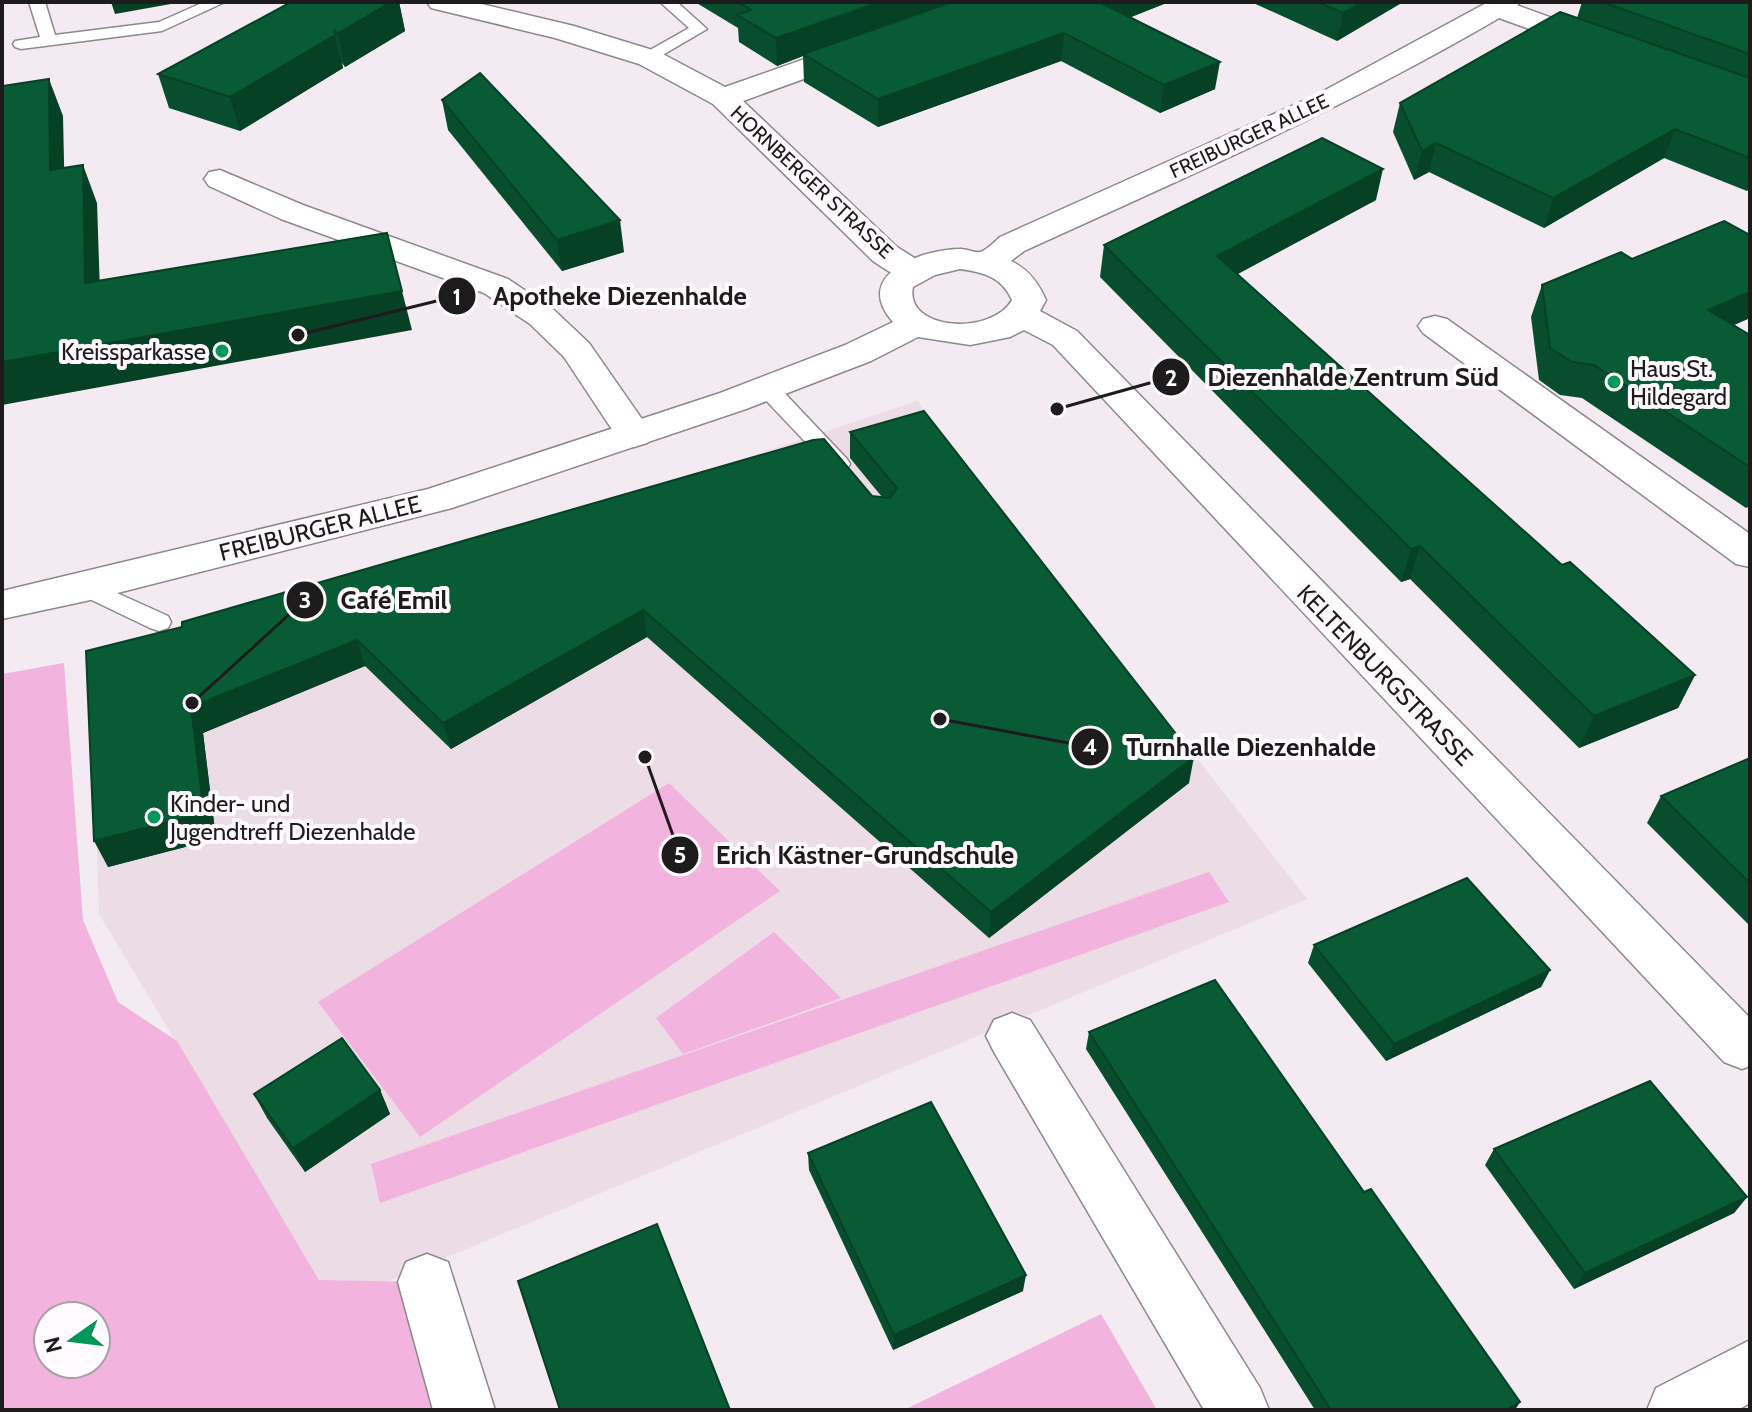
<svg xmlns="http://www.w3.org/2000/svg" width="1752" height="1412" font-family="Cabin,sans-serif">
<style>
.built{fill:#ebdce6}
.green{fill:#f2b3df;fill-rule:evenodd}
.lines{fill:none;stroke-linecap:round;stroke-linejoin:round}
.service-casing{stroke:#8e878c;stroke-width:3}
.minor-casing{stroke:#8e878c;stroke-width:3}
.tertiary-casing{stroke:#8e878c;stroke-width:3}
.service{fill:#fff;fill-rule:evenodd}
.minor{fill:#fff;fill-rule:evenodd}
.tertiary{fill:#fff;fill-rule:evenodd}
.wall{fill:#084e2e}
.shaded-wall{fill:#064025}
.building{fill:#095b35;stroke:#064025;stroke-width:2}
.poi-dot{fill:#009759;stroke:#fffafd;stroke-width:3}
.labels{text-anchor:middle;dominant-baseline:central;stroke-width:8;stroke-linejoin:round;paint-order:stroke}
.far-street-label{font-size:20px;fill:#1e1b1d;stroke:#fffafd}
.poi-label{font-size:24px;fill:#1e1b1d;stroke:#fffafd;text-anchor:start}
.street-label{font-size:24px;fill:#1e1b1d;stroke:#fffafd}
.leader{fill:none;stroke:#1e1b1d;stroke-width:3}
.callout-dot{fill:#1e1b1d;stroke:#fffafd;stroke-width:3}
.mark-label{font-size:24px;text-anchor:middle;font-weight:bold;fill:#fff}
.callout-label{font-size:26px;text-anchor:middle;font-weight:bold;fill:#1e1b1d;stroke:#fffafd;stroke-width:8;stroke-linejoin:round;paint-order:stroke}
</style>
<rect width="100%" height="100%" fill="#f3ebf1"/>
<!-- built -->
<polygon class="built" points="917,401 1307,899 387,1282 319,1280 99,914 91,651 412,569"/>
<!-- green -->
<g class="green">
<path d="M64,663l19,257 35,82 59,39 142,239 108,2 37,128h-462v-736zM48,1316h48v48h-48z"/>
<polygon points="669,783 780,891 420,1137 318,1002"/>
<polygon points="1209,872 1229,902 380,1203 371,1164"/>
<polygon points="774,932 841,998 683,1054 656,1018"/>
<polygon points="1101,1314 1157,1410 904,1410"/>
</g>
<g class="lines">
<!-- service casing -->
<g class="service-casing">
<g id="service">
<polygon points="29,2 45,2 55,35 159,22 204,2 225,2 162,31 21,49 15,47 13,44 15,41 40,37"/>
<polygon points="660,2 677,2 707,29 649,63 643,62 641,58 643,54 689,28"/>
<polygon points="767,382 775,383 847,459 850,464 847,469 831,469 759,393 756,388 759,383"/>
<polygon points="86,579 168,616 171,622 168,628 159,631 150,628 77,593 74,587 77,581"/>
</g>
</g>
<!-- minor casing -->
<g class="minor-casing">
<g id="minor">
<path d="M427,2h46l101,24 85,26 66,35 125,-44 10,-2 10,2 4,6 -4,6 -127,46 154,146 27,17 5,7 -5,7c-21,5 -34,-6 -51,-17l-160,-157 -74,-40 -84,-26 -124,-30z"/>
<polygon points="1490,2 1508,2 1607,38 1611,44 1607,50 1597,52 1587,50 1488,14 1485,8"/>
<polygon points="220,170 303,205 508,279 554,310 589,343 653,435 647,443 634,447 621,443 564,357 530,324 484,293 281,219 209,186 204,179 209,172"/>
<polygon points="1435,316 1447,319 1750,534 1750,567 1736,564 1423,333 1418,326 1423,319"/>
<polygon points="1012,1013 1030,1020 1260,1388 1269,1410 1204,1410 994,1052 986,1036 994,1020"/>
<polygon points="427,1254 448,1262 495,1410 433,1410 398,1282 406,1262"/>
<polygon points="1750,1340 1750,1403 1738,1410 1647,1410 1656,1388"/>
</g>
</g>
<!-- tertiary casing -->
<g class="tertiary-casing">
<path id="tertiary" d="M1488,2h32l-4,6c-157,94 -325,167 -492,243l-13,10c17,8 27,21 35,39l-6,11 37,20 673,687v48l-8,3 -18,-7 -671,-717 -29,-15 -14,7 -40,8 -52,-8 -47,24 -125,48 -294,99 -366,93 -84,18v-28l426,-102 292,-96 125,-48 48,-23c-42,-47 28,-73 68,-73 5,0 14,4 19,3 6,-1 15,-11 20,-15l316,-142zM960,269c23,3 42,8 52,31 -20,36 -108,31 -99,-13l22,-12z"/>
</g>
<!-- service -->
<use href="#service" class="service"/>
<!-- minor -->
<use href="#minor" class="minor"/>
<!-- tertiary -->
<use href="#tertiary" class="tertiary"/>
</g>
<!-- wall -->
<g class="wall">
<polygon points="289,2 399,2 405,31 345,67 342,63 343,68 240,131 169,108 158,74 290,3"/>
<polygon points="695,2 1169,2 1130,17 1215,89 1160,113 1061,61 878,127 804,82 803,56 777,66 739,42 738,28"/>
<polygon points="1251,2 1403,2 1337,41"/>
<polygon points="1582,2 1750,2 1750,188 1747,191 1664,158 1544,228 1429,172 1414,180 1393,132 1400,103 1577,18"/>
<polygon points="442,100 624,252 562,271 448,130"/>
<polygon points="1376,200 1238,274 1562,565 1695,675 1678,708 1579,748 1410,579 1401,582 1100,277 1104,245"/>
<polygon points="1750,235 1750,318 1733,325 1750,335 1750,506 1746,508 1582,398 1560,395 1539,380 1531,317 1542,285 1632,259"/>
<polygon points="850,432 1189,783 989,938 647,637 451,749 365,666 203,733 216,839 108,867 86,651 872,496 882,497 850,458"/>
<polygon points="1750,758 1750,926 1647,823 1661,796"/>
<polygon points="1314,945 1550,970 1541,987 1386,1061 1308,963"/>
<polygon points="1089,1032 1506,1410 1315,1410 1086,1049"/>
<polygon points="380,1090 390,1114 305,1172 267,1118 254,1094"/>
<polygon points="1494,1149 1747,1197 1734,1213 1574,1289 1485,1165"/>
<polygon points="808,1153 1023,1291 893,1350 809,1170"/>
</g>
<!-- shaded-wall -->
<g class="shaded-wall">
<polygon points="111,2 182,2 115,14"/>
<polygon points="391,2 399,2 405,31 345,67 337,34"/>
<polygon points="880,2 957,2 803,54 803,56 777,66 776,38"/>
<polygon points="1103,2 1169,2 1099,30 1101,3"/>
<polygon points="1362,2 1403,2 1337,41 1343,13"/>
<polygon points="1064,33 1061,61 878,127 878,99"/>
<polygon points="335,35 343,68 240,131 230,97"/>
<polygon points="1220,62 1215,89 1160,113 1164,85"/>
<polygon points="49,79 63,116 65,208 50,170"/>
<polygon points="1675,129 1664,158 1544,228 1553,198"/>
<polygon points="1436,143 1429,172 1414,180 1422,151"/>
<polygon points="83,165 97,203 101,322 85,283"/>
<polygon points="1383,169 1376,200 1212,287 1217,256"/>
<polygon points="620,220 624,252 562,271 557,240"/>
<polygon points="402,291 412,330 2,405 2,362"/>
<polygon points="1750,292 1750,318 1694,343 1708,310"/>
<polygon points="1420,546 1410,579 1401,582 1411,549"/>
<polygon points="643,610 647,637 451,749 443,723"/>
<polygon points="357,640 365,666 203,733 216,839 108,867 94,841 191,707"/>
<polygon points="1695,675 1678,708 1579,748 1594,716"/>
<polygon points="1194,757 1189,783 989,938 991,912"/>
<polygon points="1550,970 1541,987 1386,1061 1394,1044"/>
<polygon points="380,1090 390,1114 305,1172 293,1148"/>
<polygon points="1747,1197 1734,1213 1574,1289 1585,1273"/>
<polygon points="1026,1275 1023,1291 893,1350 894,1335"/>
<polygon points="1520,1402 1515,1410 1506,1410"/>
</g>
<!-- building -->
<g class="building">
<polygon points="291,2 391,2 337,34 334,30 335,35 230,97 158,74"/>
<polygon points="738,2 880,2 776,38 737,15 751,10"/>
<polygon points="952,2 1103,2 1101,3 1220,62 1164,85 1064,33 878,99 803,54"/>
<polygon points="1317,2 1362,2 1343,13"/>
<polygon points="1602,2 1750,2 1750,54"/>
<polygon points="1560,12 1750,78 1750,158 1675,129 1553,198 1436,143 1422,151 1400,103"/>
<polygon points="480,73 620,220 557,240 442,100"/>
<polygon points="49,79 50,170 83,165 85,283 387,233 402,291 2,362 2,86"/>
<polygon points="1322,138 1383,169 1217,256 1562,565 1570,562 1695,675 1594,716 1420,546 1411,549 1104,245"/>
<polygon points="1724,221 1750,235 1750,292 1708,310 1750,335 1750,467 1594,365 1572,362 1550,348 1542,285 1621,252 1632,259"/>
<polygon points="924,411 1194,757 991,912 643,610 443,723 357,640 191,707 204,813 94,841 86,651 182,627 182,622 813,440 824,439 872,496 890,498 897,488 850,432"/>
<polygon points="1750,758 1750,883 1661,796"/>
<polygon points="1467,878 1550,970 1394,1044 1314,945"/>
<polygon points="1215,980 1364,1192 1371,1189 1520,1402 1506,1410 1331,1410 1089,1032"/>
<polygon points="342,1038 380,1090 293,1148 254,1094"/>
<polygon points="1650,1081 1747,1197 1585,1273 1494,1149"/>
<polygon points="931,1102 1026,1275 894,1335 808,1153"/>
<polygon points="657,1224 730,1410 560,1410 518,1281"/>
</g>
<!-- markers -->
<g class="poi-dot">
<circle cx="222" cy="351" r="8"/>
<circle cx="1614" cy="382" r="8"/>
<circle cx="154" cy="817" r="8"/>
</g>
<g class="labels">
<!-- far-street labels -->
<g class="far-street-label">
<text transform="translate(1249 136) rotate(-25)">FREIBURGER ALLEE</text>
<text transform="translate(812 182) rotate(43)">HORNBERGER STRASSE</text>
</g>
<!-- poi labels -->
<g class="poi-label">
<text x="206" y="351" text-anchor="end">Kreissparkasse</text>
<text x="1630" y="368">Haus St.<tspan x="1630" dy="28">Hildegard</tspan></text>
<text x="170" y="803">Kinder- und<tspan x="170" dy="28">Jugendtreff Diezenhalde</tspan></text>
</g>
<!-- street labels -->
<g class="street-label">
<text transform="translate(320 528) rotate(-14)">FREIBURGER ALLEE</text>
<text transform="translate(1385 675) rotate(46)">KELTENBURGSTRASSE</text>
</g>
</g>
<!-- callouts -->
<path class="leader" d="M298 335L457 296M1057 409L1171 377M192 703L305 600M940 719L1090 747M645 757L680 855"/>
<g class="callout-dot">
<circle cx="298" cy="335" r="8"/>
<circle cx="1057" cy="409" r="8"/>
<circle cx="192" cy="703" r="8"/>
<circle cx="940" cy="719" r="8"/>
<circle cx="645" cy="757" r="8"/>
<circle cx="457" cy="296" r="20"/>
<circle cx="1171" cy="377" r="20"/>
<circle cx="305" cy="600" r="20"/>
<circle cx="1090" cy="747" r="20"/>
<circle cx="680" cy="855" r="20"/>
</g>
<g class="mark-label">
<text x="457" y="305">1</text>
<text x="1171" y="386">2</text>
<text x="305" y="608">3</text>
<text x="1090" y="755">4</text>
<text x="680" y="863">5</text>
</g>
<g class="callout-label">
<text x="620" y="305">Apotheke Diezenhalde</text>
<text x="1353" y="386">Diezenhalde Zentrum Süd</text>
<text x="394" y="609">Café Emil</text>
<text x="1251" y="756">Turnhalle Diezenhalde</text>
<text x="865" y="864">Erich Kästner-Grundschule</text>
</g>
<!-- border -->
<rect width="1752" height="1412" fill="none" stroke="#1e1b1d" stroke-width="8"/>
<!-- north arrow -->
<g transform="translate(72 1340) rotate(256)"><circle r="38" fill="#fffafd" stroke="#a5a1a3" stroke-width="2"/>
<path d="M0-6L14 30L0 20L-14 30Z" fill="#009759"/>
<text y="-12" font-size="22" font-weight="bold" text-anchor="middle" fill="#1e1b1d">N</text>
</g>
</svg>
